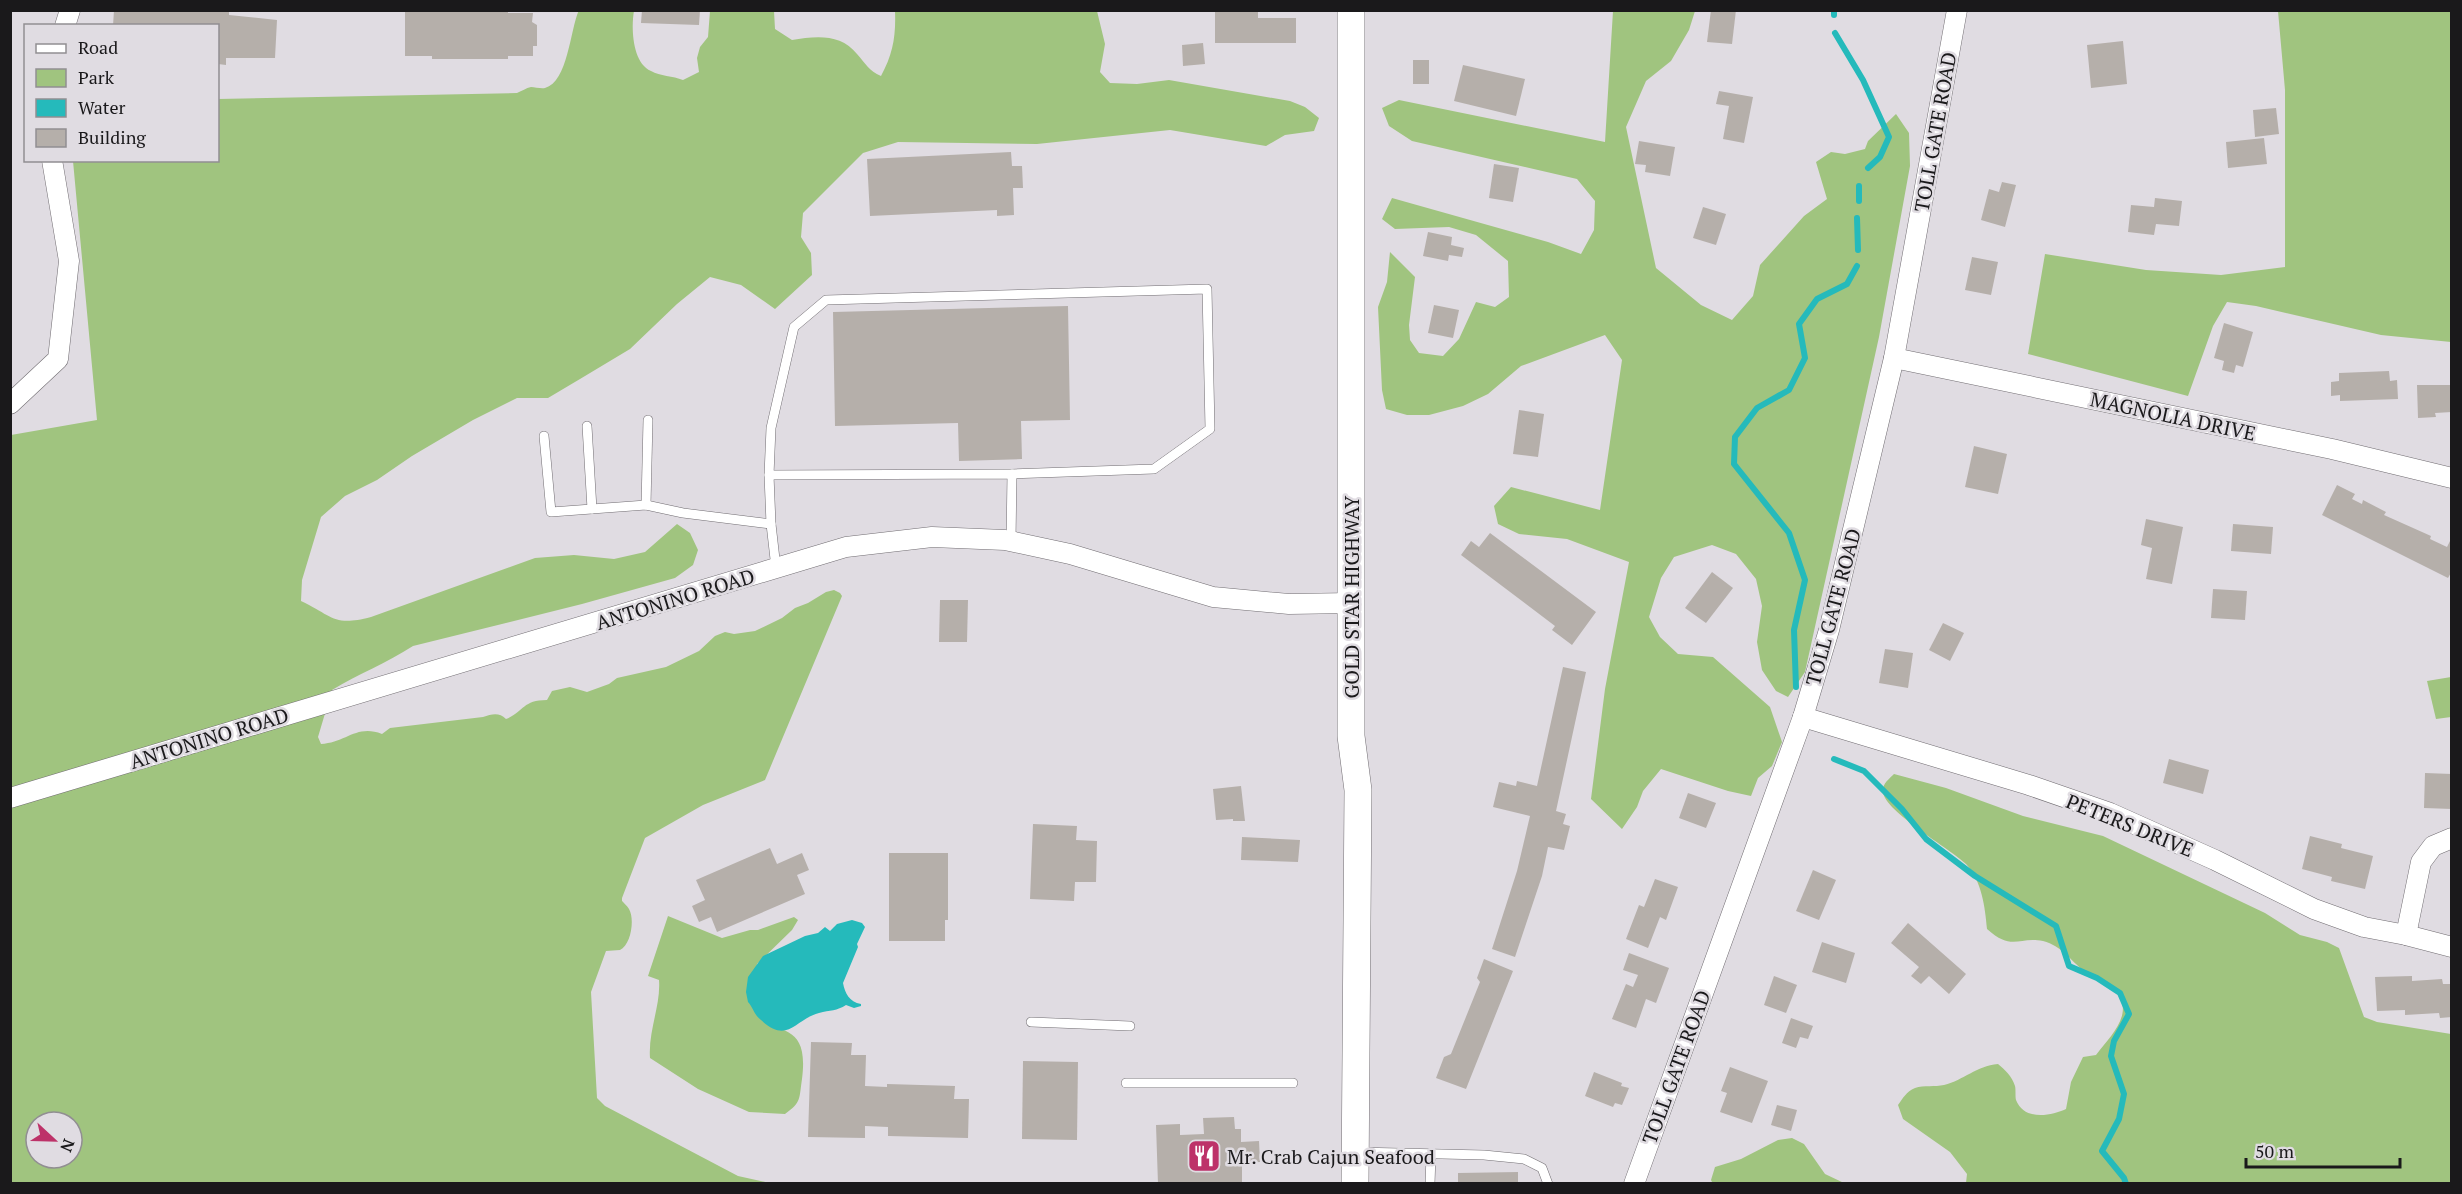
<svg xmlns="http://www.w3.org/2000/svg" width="2462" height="1194" font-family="'PT Serif',serif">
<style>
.green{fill:#a0c47f;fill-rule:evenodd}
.water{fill:#25babb}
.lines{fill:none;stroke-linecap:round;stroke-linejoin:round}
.stream{stroke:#25babb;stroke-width:6}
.building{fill:#b5afaa}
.lane-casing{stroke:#716d72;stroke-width:10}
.street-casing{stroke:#716d72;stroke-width:21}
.secondary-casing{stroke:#716d72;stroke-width:28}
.lane{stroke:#fff;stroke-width:9}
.street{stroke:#fff;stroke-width:20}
.secondary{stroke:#fff;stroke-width:27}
.labels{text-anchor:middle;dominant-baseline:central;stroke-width:5;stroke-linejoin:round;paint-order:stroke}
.street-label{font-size:20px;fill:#1a191b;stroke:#e0dce2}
.poi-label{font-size:20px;fill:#1a191b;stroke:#e0dce2;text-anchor:start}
</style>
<rect width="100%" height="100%" fill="#e0dce2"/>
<!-- green -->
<g class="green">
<path d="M579,10l55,1c-3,16 -2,52 17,60 9,5 22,5 32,9l16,-8 -2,-14 3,-11 8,-10 2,-26h64l1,18 17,11c23,-4 49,-7 65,14 8,9 12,17 24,22 12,-22 15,-40 14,-65h202l8,33 -5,28 10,11 27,1 32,-4 121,21 15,6 14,11 -5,13 -29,4 -19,11 -96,-16 -133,14 -139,-2 -35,11 -60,60 -2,24 10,16 1,22 -37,34 -34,-24 -31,-8 -33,27 -47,45 -50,30 -32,19h-31l-44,22 -61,36 -35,24 -32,16 -24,21 -19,63 -1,21c32,15 32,26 70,16l164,-59 39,-3 40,4 31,-7 32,-28 13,9 8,17 -5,15 -18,13 -93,26 -169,42c-26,17 -55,28 -81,44l-14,47 3,7c25,-1 35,-20 61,-10l8,-6 93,-11c9,-3 16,-5 23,2 18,-7 16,-19 41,-19l5,-9 18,-4 17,5 22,-8 8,-6 49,-11 33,-16 16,-15 10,-4 9,2 21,-3 27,-13 13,-10 13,-5 18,-11 8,-2 6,3 2,3 -77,184 -62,25 -58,33 -23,60v3c1,1 7,7 7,8 6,10 2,36 -9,41l-14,1 -15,41 6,106 8,8 133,70 32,7 -759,1v-749l86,-15 -24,-259 145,-1v-61l299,-6c5,-2 9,-5 14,-6 4,0 10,2 14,1 23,-6 25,-58 34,-78zM36,1122h36v36h-36z"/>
<polygon points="1613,11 1695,11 1689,30 1671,61 1646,81 1626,127 1656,268 1701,305 1732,320 1753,296 1760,265 1804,216 1827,199 1816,162 1831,152 1845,154 1865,149 1868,141 1896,114 1909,133 1910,166 1879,337 1805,672 1788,697 1776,691 1762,670 1757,642 1762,606 1756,579 1736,554 1712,545 1674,557 1661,578 1649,617 1660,637 1678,654 1713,657 1770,707 1782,742 1772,766 1758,778 1751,796 1728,791 1661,769 1643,791 1637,807 1622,829 1591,799 1605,689 1629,562 1567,539 1519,534 1498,524 1494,506 1511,487 1600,510 1622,360 1605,335 1521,366 1488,394 1463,406 1429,415 1407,415 1386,409 1382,390 1378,307 1387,282 1390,252 1415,277 1409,325 1410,340 1419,353 1443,356 1459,339 1476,302 1495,307 1509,297 1508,261 1476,235 1449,227 1395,229 1382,219 1392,198 1548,242 1581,254 1594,230 1595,201 1577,179 1412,141 1389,126 1382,108 1399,100 1605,142"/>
<polygon points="2278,11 2451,11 2451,342 2381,335 2256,306 2227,302 2213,326 2188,396 2028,354 2045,254 2146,270 2221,275 2285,267 2285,90"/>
<polygon points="2451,677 2451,717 2436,719 2427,681"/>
<path d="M1894,774l52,14 77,28 80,20 162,77 35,22 27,7 12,6 25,69 13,5 74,12v149h-485l1,-9 -17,-22 -47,-33 -5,-14c5,-7 8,-13 17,-17 9,-3 20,-1 29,-3 20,-5 32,-19 54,-21 7,6 14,12 17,22 1,4 0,10 1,14 8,21 35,16 50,9l5,-27 12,-25 13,-2c17,-22 44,-47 12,-70 -7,-6 -17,-8 -24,-14 -14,-11 -22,-25 -41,-30 -25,-5 -30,11 -56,-12 -2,-22 -5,-48 -21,-65 -15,-15 -81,-52 -83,-72 -1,-8 6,-13 11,-18z"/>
<path d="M668,916l54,22 28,-8h8l36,-13 4,3 -6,10 -35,34 -4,41c19,36 57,11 49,74 -3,19 0,23 -17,35l-36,-2 -51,-23 -48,-31c-2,-27 11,-53 9,-78l-11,-4z"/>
<polygon points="1792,1138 1804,1144 1825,1174 1844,1183 1713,1184 1711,1180 1715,1167 1741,1159 1778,1140"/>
</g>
<!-- water -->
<path class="water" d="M852,920l10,3 3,4 -8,17 1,3 -15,36c2,10 6,19 18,21v2l-7,2 -8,-3c-9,6 -16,5 -27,8 -24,6 -31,32 -58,7 -7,-5 -8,-13 -13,-18l-2,-10 2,-15 15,-21 42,-20 13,-3 7,-6 5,4 7,-7z"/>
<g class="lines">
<!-- stream -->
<g class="stream">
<polyline points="1834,10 1834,15"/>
<polyline points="1835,33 1863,80 1889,137 1880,157 1868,168"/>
<polyline points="1859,201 1859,186"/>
<polyline points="1857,218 1858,250"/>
<polyline points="1796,687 1794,630 1805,580 1789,533 1734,464 1735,437 1757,408 1789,390 1805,358 1799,324 1817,299 1847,284 1857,266"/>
<polyline points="1834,759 1864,771 1902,809 1926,839 1975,876 2056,926 2069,966 2097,978 2120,993 2129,1014 2114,1041 2111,1056 2124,1094 2119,1119 2102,1151 2124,1178 2126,1184"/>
</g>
</g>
<!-- building -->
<g class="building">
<polygon points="114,10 229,10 229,15 277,20 275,58 226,58 226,65 218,64 218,26 113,26"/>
<polygon points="432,10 508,10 508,13 533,13 532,22 537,25 537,46 533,46 533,56 508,56 508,59 432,59 432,56 405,56 405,12 432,12"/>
<polygon points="642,10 700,10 699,25 641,23"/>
<polygon points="1215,10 1258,10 1258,18 1296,18 1296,43 1215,43"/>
<polygon points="1711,10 1736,10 1732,44 1707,42"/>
<polygon points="2123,41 2127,84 2091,88 2087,45"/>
<polygon points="1203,43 1205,64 1183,66 1182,45"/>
<rect x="1413" y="60" width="16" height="24"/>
<polygon points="1463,65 1525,79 1516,116 1454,101"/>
<polygon points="1719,91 1753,97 1744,143 1723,139 1729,106 1716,104"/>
<polygon points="2276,108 2279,134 2255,137 2253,110"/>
<polygon points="2264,138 2267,164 2228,168 2226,142"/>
<polygon points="1639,141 1675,147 1670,176 1645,172 1646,165 1635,164"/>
<polygon points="1011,152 1012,166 1022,166 1023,188 1013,188 1014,215 997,216 997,210 870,216 867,159"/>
<polygon points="1494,164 1519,168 1513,202 1489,198"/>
<polygon points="2002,182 2016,185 2005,227 1981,220 1989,189 1999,192"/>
<polygon points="2155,198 2182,201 2179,226 2156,224 2154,235 2128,232 2131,205 2154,207"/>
<polygon points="1703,207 1726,214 1716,245 1693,238"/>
<polygon points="1428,232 1452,237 1451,245 1464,248 1462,257 1449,255 1448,261 1423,256"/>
<polygon points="1972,257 1998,262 1991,295 1965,290"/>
<polygon points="1434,305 1459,310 1453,338 1428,333"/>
<polygon points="1068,306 1070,420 1021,421 1022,459 959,461 958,423 835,426 833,312"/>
<polygon points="2224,323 2253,332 2243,367 2236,365 2234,373 2222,370 2224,361 2214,358"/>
<polygon points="2389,371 2390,381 2397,380 2398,399 2340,401 2340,395 2331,396 2331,382 2339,381 2339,373"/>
<polygon points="2417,385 2452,385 2452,412 2435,413 2436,417 2418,418"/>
<polygon points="1519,410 1544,414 1538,457 1513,454"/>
<polygon points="1974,446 2007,454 1998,494 1965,487"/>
<polygon points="2337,485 2355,494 2352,499 2362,504 2363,500 2386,512 2384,515 2431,536 2430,539 2447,547 2450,541 2452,542 2452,571 2448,578 2322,515"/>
<polygon points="2146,519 2183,527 2172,584 2146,579 2152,548 2141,545"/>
<polygon points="2233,524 2273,527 2271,554 2231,551"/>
<polygon points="1490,533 1596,612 1572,645 1552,630 1555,626 1461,555 1471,541 1479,547"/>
<polygon points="1712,572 1733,588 1706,623 1685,608"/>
<polygon points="2213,589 2247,591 2245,620 2211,618"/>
<polygon points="940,600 968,600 967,642 939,642"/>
<polygon points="1943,623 1964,633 1950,661 1929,650"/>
<polygon points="1885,649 1913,653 1908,688 1879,683"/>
<polygon points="1563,667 1586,672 1556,811 1566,814 1563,824 1570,826 1564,850 1548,847 1542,876 1515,957 1492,949 1517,871 1530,816 1493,807 1499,782 1516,786 1517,781 1537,786"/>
<polygon points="2169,759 2209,770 2203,794 2163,783"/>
<polygon points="2425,773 2452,774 2452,809 2424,808"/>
<polygon points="1241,786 1245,821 1233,821 1233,819 1216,820 1213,789"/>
<polygon points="1688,793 1716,803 1706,828 1679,818"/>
<polygon points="1033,824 1077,826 1076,840 1097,841 1096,882 1075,882 1074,901 1030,899"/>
<polygon points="2310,836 2342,844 2341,848 2373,856 2365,889 2331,881 2332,877 2302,869"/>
<polygon points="1242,837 1300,840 1298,862 1241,860"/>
<polygon points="770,848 777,864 802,853 809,870 797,875 805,894 717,932 711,917 699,922 692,906 705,900 696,880"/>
<polygon points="889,853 948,853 948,920 945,920 945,941 889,941"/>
<polygon points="1813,870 1836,880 1819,920 1796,911"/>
<polygon points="1655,879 1678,887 1666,920 1660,917 1648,948 1626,939 1639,905 1644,907"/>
<polygon points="1908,923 1966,974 1949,994 1929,976 1921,984 1911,976 1919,967 1891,943"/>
<polygon points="1822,942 1855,953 1846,983 1812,972"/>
<polygon points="1629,953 1669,968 1656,1003 1646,999 1636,1028 1612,1019 1626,984 1633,987 1638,975 1623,970"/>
<polygon points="1484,959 1513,971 1466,1089 1436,1078 1444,1057 1451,1054 1480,982 1477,978"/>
<polygon points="1774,976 1797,985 1786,1013 1764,1005"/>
<polygon points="2412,976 2412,981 2442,979 2443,984 2452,984 2452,1017 2440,1018 2439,1013 2405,1015 2405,1010 2377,1011 2375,977"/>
<polygon points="1791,1018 1813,1026 1808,1039 1800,1037 1796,1048 1782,1043"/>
<polygon points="811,1042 852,1043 851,1055 866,1055 865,1086 887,1087 887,1084 955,1086 954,1099 969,1099 968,1138 888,1136 888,1127 865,1126 865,1138 808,1137"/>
<polygon points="1023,1061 1078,1062 1077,1140 1022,1139"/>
<polygon points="1730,1067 1768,1081 1752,1123 1720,1112 1727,1093 1721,1091"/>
<polygon points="1594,1072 1622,1083 1621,1086 1629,1088 1622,1105 1615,1103 1613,1107 1585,1096"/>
<polygon points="1777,1105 1797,1110 1791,1131 1771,1125"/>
<polygon points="1234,1117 1235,1129 1241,1129 1241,1142 1259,1141 1260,1162 1242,1163 1242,1182 1158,1184 1156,1125 1180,1124 1180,1135 1204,1134 1203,1118"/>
<polygon points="1518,1172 1518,1184 1458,1184 1458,1173"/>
</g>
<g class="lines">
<!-- lane casing -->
<g class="lane-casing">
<g id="lane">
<polyline points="587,426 592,509"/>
<polyline points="544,436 551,512 646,505 683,513 771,524"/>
<polyline points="769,475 771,428 794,327 826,300 1207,289 1210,429 1154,469 1012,474"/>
<polyline points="646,505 648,420"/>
<polyline points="776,568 771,524 769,475 1012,474 1011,541"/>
<polyline points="1031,1022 1130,1026"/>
<polyline points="1126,1083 1293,1083"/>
<polyline points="1357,1152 1484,1155 1524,1159 1542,1168 1548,1184"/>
<polyline points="1430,1184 1431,1155"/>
</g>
</g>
<!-- street casing -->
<g class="street-casing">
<g id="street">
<polyline points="65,26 70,10"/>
<polyline points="1894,358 2332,449 2452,478"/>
<polyline points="10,404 58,359 69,261 52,160"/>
<polyline points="1803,717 2029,785 2110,813 2215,860 2314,909 2364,927 2406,935 2452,947"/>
<polyline points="10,798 846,547 932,537 1005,540 1070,554 1213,597 1289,604 1351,603"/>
<polyline points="2406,935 2421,862 2433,846 2452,838"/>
<polyline points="1634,1184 1803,717 1829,630 1894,358 1957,10"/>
</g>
</g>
<!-- secondary casing -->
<g class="secondary-casing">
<polyline id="secondary" points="1351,10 1351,736 1358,790 1355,1184"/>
</g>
<!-- lane -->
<use href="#lane" class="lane"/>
<!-- street -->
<use href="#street" class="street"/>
<!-- secondary -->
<use href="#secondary" class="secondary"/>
</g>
<!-- icons -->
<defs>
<g id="restaurant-square" transform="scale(1.725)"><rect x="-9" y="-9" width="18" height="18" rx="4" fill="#bd3269" stroke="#e0dce2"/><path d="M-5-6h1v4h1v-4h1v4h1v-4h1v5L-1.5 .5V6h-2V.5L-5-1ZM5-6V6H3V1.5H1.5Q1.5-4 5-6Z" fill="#fff"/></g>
</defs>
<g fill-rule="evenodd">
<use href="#restaurant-square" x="1204" y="1156"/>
</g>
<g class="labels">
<!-- street labels -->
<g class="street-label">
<text transform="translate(1935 132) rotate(-80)">TOLL GATE ROAD</text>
<text transform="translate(2173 416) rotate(12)">MAGNOLIA DRIVE</text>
<text transform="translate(1351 597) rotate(-90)">GOLD STAR HIGHWAY</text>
<text transform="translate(675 599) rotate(-17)">ANTONINO ROAD</text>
<text transform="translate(1833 607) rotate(-75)">TOLL GATE ROAD</text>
<text transform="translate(209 738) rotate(-17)">ANTONINO ROAD</text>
<text transform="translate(2130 825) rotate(22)">PETERS DRIVE</text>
<text transform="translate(1676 1067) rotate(-70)">TOLL GATE ROAD</text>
</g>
<!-- poi labels -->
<g class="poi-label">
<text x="1227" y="1156">Mr. Crab Cajun Seafood</text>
</g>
</g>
<!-- border -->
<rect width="2462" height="1194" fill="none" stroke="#1a191b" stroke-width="24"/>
<!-- legend -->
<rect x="24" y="24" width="195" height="138" fill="#e0dce2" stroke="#918e92" stroke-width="1.5"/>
<rect x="36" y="44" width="30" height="9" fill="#ffffff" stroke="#918e92" stroke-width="1.5"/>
<text x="78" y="54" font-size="18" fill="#1a191b">Road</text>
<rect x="36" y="69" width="30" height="18" fill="#a0c47f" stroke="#918e92" stroke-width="1.5"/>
<text x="78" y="84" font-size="18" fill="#1a191b">Park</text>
<rect x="36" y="99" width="30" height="18" fill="#25babb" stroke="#918e92" stroke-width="1.5"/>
<text x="78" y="114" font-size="18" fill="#1a191b">Water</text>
<rect x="36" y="129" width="30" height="18" fill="#b5afaa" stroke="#918e92" stroke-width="1.5"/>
<text x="78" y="144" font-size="18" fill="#1a191b">Building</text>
<!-- north arrow -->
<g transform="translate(54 1140) rotate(112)"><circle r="28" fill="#e0dce2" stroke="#918e92" stroke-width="1.5"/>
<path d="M0-4.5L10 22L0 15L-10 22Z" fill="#bd3269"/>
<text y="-9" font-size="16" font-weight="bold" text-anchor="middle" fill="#1a191b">N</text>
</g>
<!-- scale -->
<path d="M2246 1158v9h154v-9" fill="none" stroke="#1a191b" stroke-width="3"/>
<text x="2255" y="1158" font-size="18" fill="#1a191b" stroke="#e0dce2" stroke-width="4.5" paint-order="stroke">50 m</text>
</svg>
